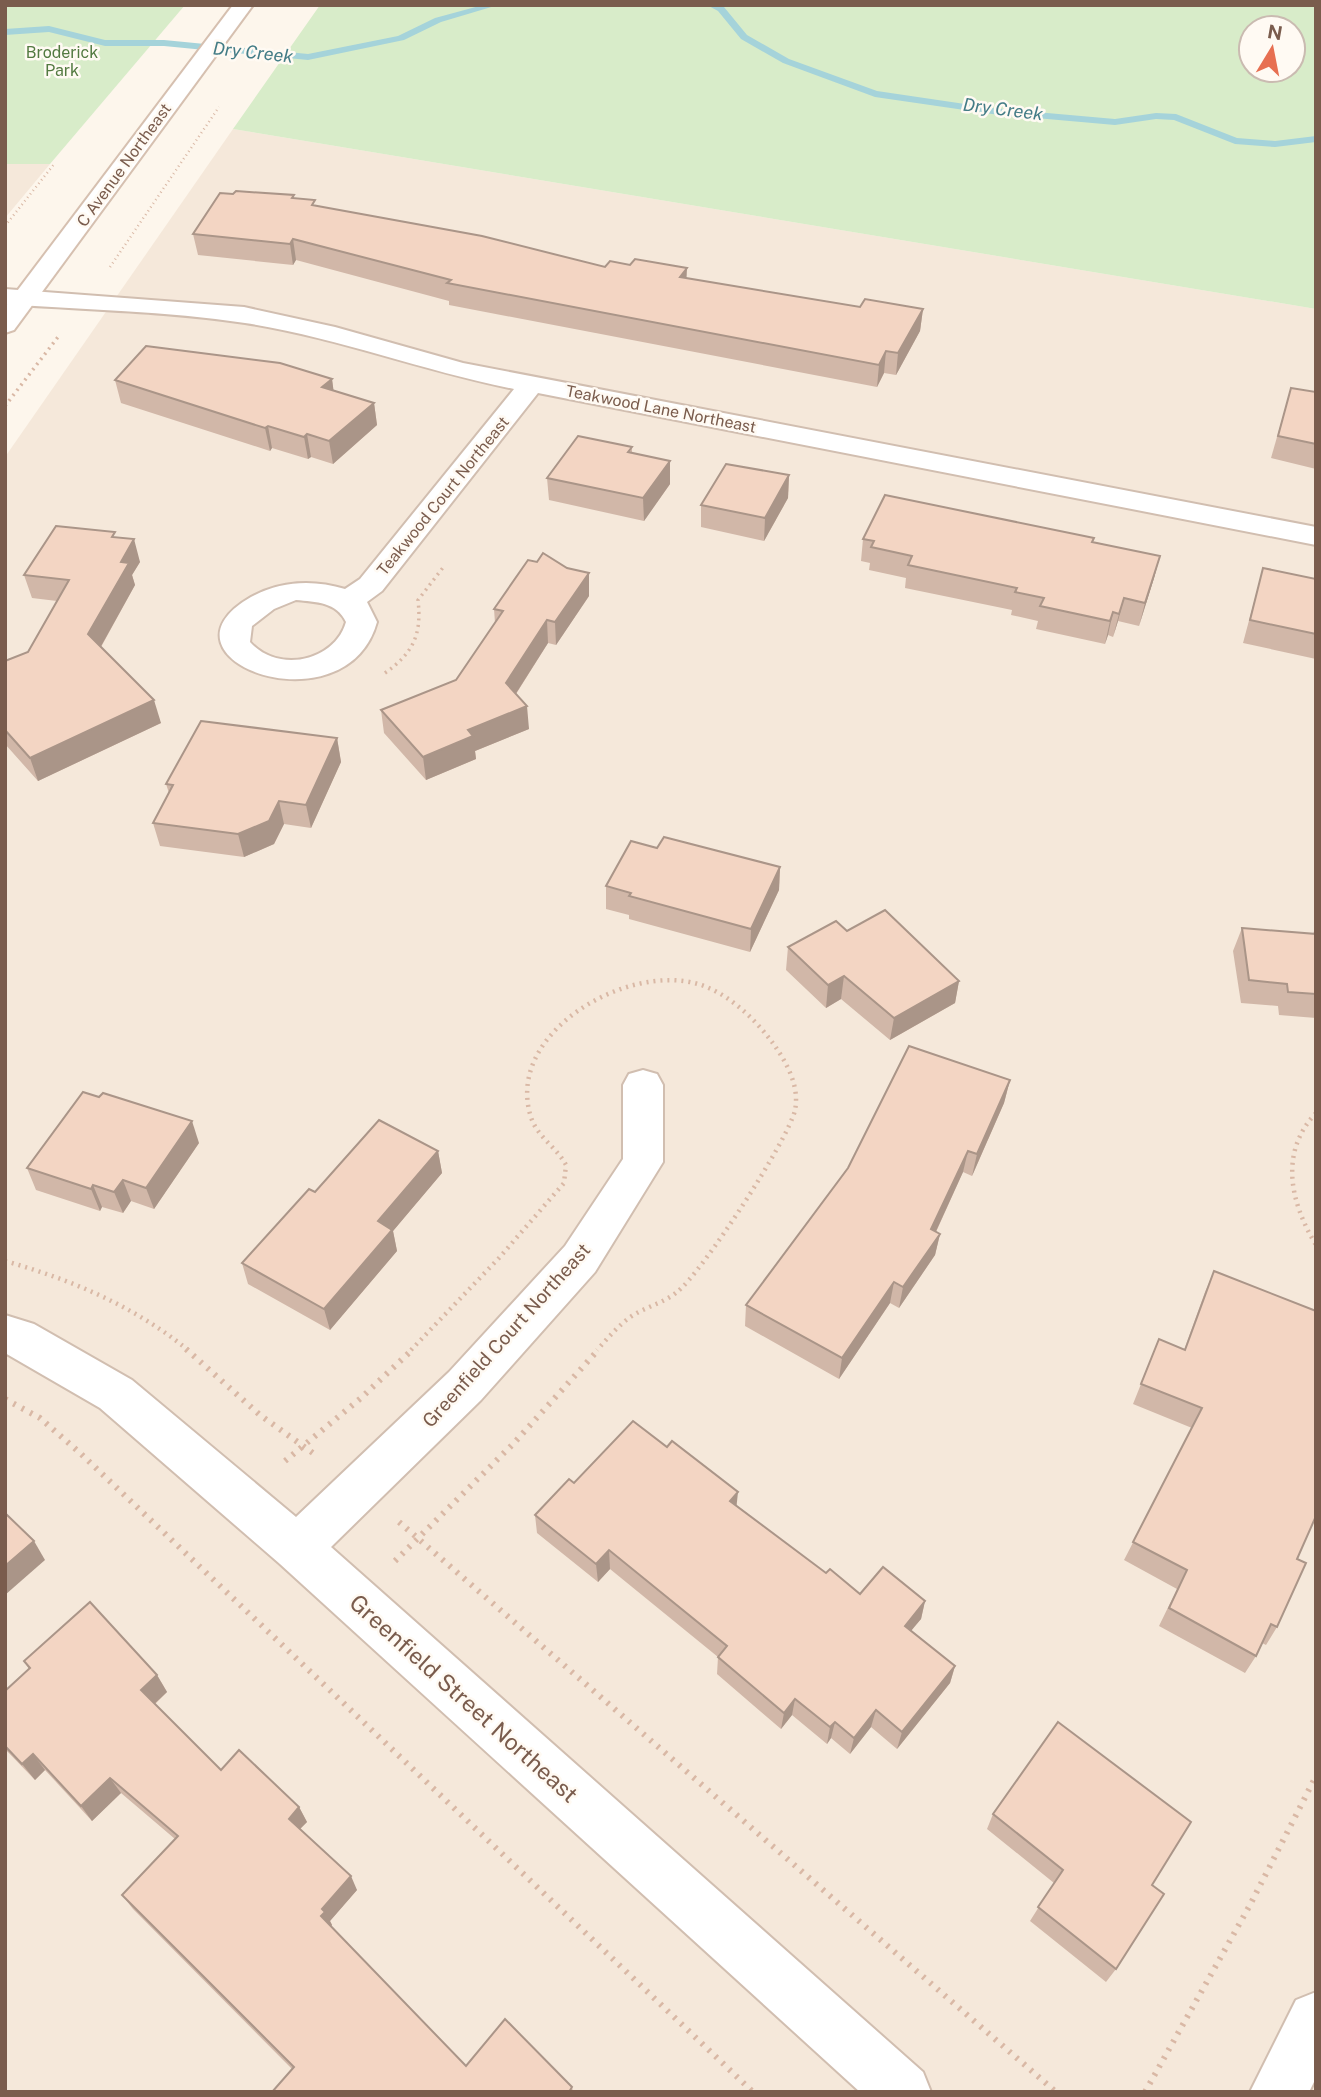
<svg xmlns="http://www.w3.org/2000/svg" width="1321" height="2097" font-family="'Public Sans',sans-serif">
<style>
.residential{fill:#f5e8da}
.green{fill:#d8ecc9;fill-rule:evenodd}
.lines{fill:none;stroke-linecap:round;stroke-linejoin:round}
.stream{fill:#a5d3da;fill-rule:evenodd}
.street-casing{stroke:#d1beb0;stroke-width:4}
.secondary-casing{stroke:#d6c0b0;stroke-width:4}
.path-far3{stroke:#d9b8a5;stroke-width:2.5;stroke-dasharray:1 3.5;stroke-linecap:butt}
.path-far2{stroke:#d9b8a5;stroke-width:3.5;stroke-dasharray:2 4.5;stroke-linecap:butt}
.path-far1{stroke:#d9b8a5;stroke-width:4.5;stroke-dasharray:2 5;stroke-linecap:butt}
.path{stroke:#d9b8a5;stroke-width:6;stroke-dasharray:2.5 7;stroke-linecap:butt}
.street{fill:#fff;fill-rule:evenodd}
.secondary{fill:#fff;fill-rule:evenodd}
.wall{fill:#d1b7a8}
.shaded-wall{fill:#aa9588}
.building{fill:#f3d5c3;stroke:#aa9588;stroke-width:2}
.labels{text-anchor:middle;dominant-baseline:central;stroke-width:5;stroke-linejoin:round;paint-order:stroke}
.far-park-label{font-size:16px;fill:#537a41;stroke:#fffaf3}
.far-street-label{font-size:16px;fill:#7a5c4d;stroke:#fffaf3}
.far-water-label{font-size:18px;font-style:italic;fill:#437c86;stroke:#fffaf3}
.street-label{font-size:19px;fill:#7a5c4d;stroke:#fffaf3}
.near-street-label{font-size:23px;fill:#7a5c4d;stroke:#fffaf3}
</style>
<rect width="100%" height="100%" fill="#fdf6ec"/>
<!-- residential -->
<g class="residential">
<polygon points="233,129 1316,309 1316,2092 5,2092 5,457"/>
<polygon points="5,164 50,164 5,218"/>
</g>
<!-- green -->
<g class="green">
<polygon points="5,5 185,5 50,164 5,164"/>
<path d="M320,5h996v304l-1083,-180zM1251,28h42v42h-42z"/>
</g>
<g class="lines">
<!-- stream -->
<g class="stream">
<polygon points="483,5 498,5 441,22 404,40 308,60 164,46 105,46 49,32 5,35 5,29 49,26 105,40 164,40 308,54 398,36 435,18"/>
<polygon points="707,5 724,7 747,35 789,59 877,91 992,108 1115,119 1156,113 1176,114 1237,138 1275,141 1316,136 1316,142 1275,147 1235,144 1174,120 1156,119 1115,125 992,114 875,97 783,63 741,39 718,11"/>
</g>
<!-- street casing -->
<g class="street-casing">
<g id="street">
<path d="M5,289l239,18 91,20 128,36 853,164v18l-778,-152 -156,198 -15,11 10,20c-31,111 -234,37 -126,-25 29,-16 62,-18 94,-8l15,-10 154,-190c-91,-18 -178,-52 -269,-66 -78,-12 -161,-13 -240,-19zM296,600c20,2 41,2 50,22 -11,39 -68,52 -96,20l2,-16 22,-17z"/>
<polygon points="643,1070 657,1074 663,1085 663,1162 595,1272 481,1400 331,1547 923,2072 931,2092 860,2092 280,1564 100,1408 5,1353 5,1315 34,1324 132,1380 296,1517 449,1372 565,1246 623,1159 623,1085 629,1074"/>
<polygon points="1316,1992 1316,2078 1309,2092 1250,2092 1296,2000"/>
</g>
</g>
<!-- secondary casing -->
<g class="secondary-casing">
<polygon id="secondary" points="233,5 253,5 14,330 5,333 5,307"/>
</g>
<!-- path-far3 -->
<g class="path-far3">
<polyline points="5,226 55,163"/>
<polyline points="110,267 219,107"/>
</g>
<!-- path-far2 -->
<g class="path-far2">
<polyline points="5,406 58,337"/>
<path d="M385,673c28,-20 37,-38 33,-73l27,-35"/>
</g>
<!-- path-far1 -->
<g class="path-far1">
<path d="M1316,1113c-37,39 -26,89 0,132"/>
<path d="M5,1261c67,19 129,45 183,89"/>
<path d="M411,1350l88,-92 65,-75 2,-18c-11,-20 -30,-28 -36,-51 -23,-83 98,-151 168,-130 30,9 56,34 74,58 14,19 28,44 23,68 -6,29 -94,164 -118,182 -12,10 -28,14 -42,22 -15,9 -26,23 -38,36"/>
</g>
<!-- path -->
<g class="path">
<polyline points="186,1349 260,1415 317,1456"/>
<polyline points="5,1399 40,1418 79,1452 753,2092"/>
<polyline points="285,1461 361,1398 413,1349"/>
<polyline points="399,1522 1056,2092"/>
<polyline points="395,1561 514,1443 599,1349"/>
<polyline points="1145,2092 1250,1905 1316,1776"/>
</g>
<!-- street -->
<use href="#street" class="street"/>
<!-- secondary -->
<use href="#secondary" class="secondary"/>
</g>
<!-- wall -->
<g class="wall">
<polygon points="294,195 294,198 316,206 605,267 687,278 860,307 923,309 920,331 896,375 884,373 877,387 449,305 449,301 296,260 293,265 198,255 193,234"/>
<polygon points="332,379 333,390 374,403 377,425 333,464 311,457 308,459 272,448 270,451 121,403 115,380"/>
<polygon points="1291,388 1316,392 1316,469 1271,458"/>
<polygon points="632,447 632,453 670,461 670,484 644,521 549,500 547,478"/>
<polygon points="789,475 788,498 764,541 701,527 701,505"/>
<polygon points="117,537 140,562 132,575 135,585 101,647 161,723 38,781 5,744 5,661 28,652 57,601 32,598 24,575"/>
<polygon points="1094,538 1093,542 1160,556 1154,578 1139,626 1118,621 1113,637 1108,635 1105,644 1036,629 1038,621 1011,615 1012,610 905,588 906,578 869,570 870,563 861,561 863,539"/>
<polygon points="1263,568 1316,579 1316,659 1243,643"/>
<polygon points="589,596 556,645 548,643 516,694 529,729 475,751 476,759 426,780 384,733 381,710 456,680 495,623 494,609"/>
<polygon points="337,738 341,762 311,828 284,824 274,844 244,857 160,846 153,823 169,793 166,784"/>
<polygon points="657,848 780,867 779,890 750,952 629,919 629,915 606,909 606,886"/>
<polygon points="1316,926 1316,1018 1279,1015 1278,1006 1241,1003 1233,951 1242,928 1313,934"/>
<polygon points="847,931 959,981 955,1003 890,1040 841,999 826,1008 786,970 788,947"/>
<polygon points="1010,1080 1004,1103 972,1176 963,1172 936,1232 940,1234 935,1255 899,1308 890,1303 839,1379 745,1326 746,1305"/>
<polygon points="199,1143 154,1209 131,1201 123,1213 102,1207 100,1211 36,1190 27,1168"/>
<polygon points="438,1151 442,1173 393,1231 397,1251 330,1330 248,1284 242,1263 315,1192"/>
<polygon points="1214,1271 1297,1559 1277,1627 1266,1645 1262,1643 1256,1656 1245,1673 1159,1626 1177,1589 1124,1560 1192,1428 1133,1404 1159,1339 1184,1350 1205,1292"/>
<polygon points="574,1483 737,1506 826,1573 860,1594 925,1601 921,1619 911,1630 955,1666 950,1683 897,1749 871,1727 850,1754 831,1738 827,1744 792,1715 781,1729 717,1674 718,1657 610,1569 598,1582 537,1533 535,1515"/>
<polygon points="24,1661 157,1675 167,1692 155,1704 221,1770 299,1807 307,1822 300,1829 357,1890 330,1921 332,1925 331,1926 466,2066 572,2087 573,2092 272,2092 292,2069 133,1909 122,1895 175,1839 121,1793 92,1821 45,1770 35,1780 5,1749 5,1691 29,1669"/>
<polygon points="993,1814 1152,1885 1116,1969 1106,1982 1030,1921 1054,1883 987,1829"/>
</g>
<!-- shaded-wall -->
<g class="shaded-wall">
<polygon points="293,239 296,260 293,265 290,244"/>
<polygon points="687,268 686,290 680,277"/>
<polygon points="923,309 920,331 896,375 898,353"/>
<polygon points="886,351 884,373 877,387 879,365"/>
<polygon points="332,379 335,401 322,387"/>
<polygon points="374,403 377,425 333,464 329,441"/>
<polygon points="268,426 272,448 270,451 265,428"/>
<polygon points="307,434 311,457 308,459 304,437"/>
<polygon points="670,461 670,484 644,521 643,498"/>
<polygon points="789,475 788,498 764,541 765,518"/>
<polygon points="134,539 140,562 132,575 135,585 95,657 88,634 121,562"/>
<polygon points="1160,556 1154,578 1139,626 1145,603"/>
<polygon points="589,573 589,596 556,645 555,622"/>
<polygon points="1124,598 1118,621 1113,637 1119,614"/>
<polygon points="1113,612 1108,635 1105,644 1110,621"/>
<polygon points="547,620 548,643 508,706 506,683"/>
<polygon points="154,700 161,723 38,781 30,758"/>
<polygon points="527,706 529,729 475,751 476,759 426,780 423,757 468,730"/>
<polygon points="337,738 341,762 311,828 306,805"/>
<polygon points="279,801 284,824 274,844 244,857 238,834"/>
<polygon points="780,867 779,890 750,952 751,929"/>
<polygon points="844,976 841,999 826,1008 828,985"/>
<polygon points="959,981 955,1003 890,1040 894,1018"/>
<polygon points="1010,1080 1004,1103 972,1176 977,1154"/>
<polygon points="192,1121 199,1143 154,1209 146,1188"/>
<polygon points="438,1151 442,1173 393,1231 397,1251 330,1330 324,1309 378,1221"/>
<polygon points="968,1151 963,1172 927,1251 931,1229"/>
<polygon points="123,1180 131,1201 123,1213 114,1192"/>
<polygon points="93,1185 102,1207 100,1211 91,1189"/>
<polygon points="940,1234 935,1255 899,1308 903,1287"/>
<polygon points="894,1282 890,1303 839,1379 842,1358"/>
<polygon points="738,1492 736,1511 730,1501"/>
<polygon points="34,1541 45,1560 5,1595 5,1566"/>
<polygon points="609,1550 610,1569 598,1582 596,1564"/>
<polygon points="925,1601 921,1619 901,1643 905,1626"/>
<polygon points="955,1666 950,1683 897,1749 902,1732"/>
<polygon points="157,1675 167,1692 151,1707 141,1690"/>
<polygon points="795,1699 792,1715 781,1729 784,1713"/>
<polygon points="876,1710 871,1727 850,1754 854,1738"/>
<polygon points="835,1722 831,1738 827,1744 830,1727"/>
<polygon points="33,1754 45,1770 35,1780 22,1764"/>
<polygon points="110,1778 121,1793 92,1821 81,1806"/>
<polygon points="299,1807 307,1822 296,1833 289,1819"/>
<polygon points="351,1876 357,1890 330,1921 332,1925 328,1930 321,1916 322,1909"/>
</g>
<!-- building -->
<g class="building">
<polygon points="236,191 294,195 292,198 315,200 312,205 482,236 605,267 610,261 630,265 635,259 687,268 680,277 860,307 865,299 923,309 898,353 886,351 879,365 447,283 451,280 293,239 290,244 193,234 220,193 233,194"/>
<polygon points="146,346 280,363 332,379 322,387 374,403 329,441 307,434 304,437 268,426 265,428 115,380"/>
<polygon points="1291,388 1316,392 1316,444 1278,436"/>
<polygon points="578,436 632,447 628,452 670,461 643,498 547,478"/>
<polygon points="726,464 789,475 765,518 701,505"/>
<polygon points="885,495 1094,538 1092,542 1160,556 1145,603 1124,598 1119,614 1113,612 1110,621 1040,606 1044,598 1015,592 1017,588 908,565 912,556 871,547 874,541 863,539"/>
<polygon points="56,526 115,532 112,537 134,539 121,562 129,563 88,634 154,700 30,758 5,730 5,661 28,652 69,580 24,575"/>
<polygon points="543,553 567,568 589,573 555,622 547,620 506,683 527,706 468,730 473,736 423,757 381,710 456,680 503,611 494,609 528,560 537,562"/>
<polygon points="1263,568 1316,579 1316,634 1250,620"/>
<polygon points="201,721 337,738 306,805 279,801 269,821 238,834 153,823 173,785 166,784"/>
<polygon points="664,837 780,867 751,929 629,896 631,893 606,886 631,841 657,848"/>
<polygon points="885,910 959,981 894,1018 844,976 828,985 788,947 836,921 847,931"/>
<polygon points="1242,928 1316,934 1316,994 1288,992 1287,984 1249,980"/>
<polygon points="909,1046 1010,1080 977,1154 968,1151 931,1229 940,1234 903,1287 894,1282 842,1358 746,1305 848,1168"/>
<polygon points="83,1092 99,1097 103,1093 192,1121 146,1188 123,1180 114,1192 93,1185 91,1189 27,1168"/>
<polygon points="379,1120 438,1151 378,1221 392,1230 324,1309 242,1263 309,1189 315,1192"/>
<polygon points="1214,1271 1316,1311 1316,1516 1297,1559 1306,1563 1277,1627 1271,1624 1256,1656 1169,1608 1187,1570 1133,1542 1202,1408 1141,1384 1159,1339 1185,1350"/>
<polygon points="633,1421 667,1447 672,1441 738,1492 730,1501 826,1573 830,1569 860,1594 883,1567 925,1601 905,1626 955,1666 902,1732 876,1710 854,1738 835,1722 830,1727 795,1699 784,1713 718,1657 727,1646 609,1550 596,1564 535,1515 569,1479 574,1483"/>
<polygon points="5,1513 34,1541 5,1566"/>
<polygon points="90,1602 157,1675 141,1690 221,1770 239,1750 299,1807 289,1819 351,1876 322,1909 325,1912 321,1916 466,2066 505,2019 572,2087 569,2092 272,2092 294,2067 122,1895 178,1836 110,1778 81,1806 33,1754 22,1764 5,1746 5,1691 30,1668 24,1661"/>
<polygon points="1058,1722 1191,1822 1152,1885 1164,1894 1116,1969 1038,1907 1063,1870 993,1814"/>
</g>
<g class="labels">
<!-- far-park labels -->
<g class="far-park-label">
<text x="62" y="52">Broderick<tspan x="62" dy="18">Park</tspan></text>
</g>
<!-- far-street labels -->
<g class="far-street-label">
<text transform="translate(124 165) rotate(-54)">C Avenue Northeast</text>
<text transform="translate(661 409) rotate(11)">Teakwood Lane Northeast</text>
<text transform="translate(443 496) rotate(-51)">Teakwood Court Northeast</text>
</g>
<!-- far-water labels -->
<g class="far-water-label">
<text transform="translate(253 52) rotate(6)">Dry Creek</text>
<text transform="translate(1003 109) rotate(7)">Dry Creek</text>
</g>
<!-- street labels -->
<g class="street-label">
<text transform="translate(506 1335) rotate(-48)">Greenfield Court Northeast</text>
</g>
<!-- near-street labels -->
<g class="near-street-label">
<text transform="translate(464 1698) rotate(42)">Greenfield Street Northeast</text>
</g>
</g>
<!-- border -->
<rect width="1321" height="2097" fill="none" stroke="#7a5c4d" stroke-width="14"/>
<!-- north arrow -->
<g transform="translate(1272 49) rotate(10)"><circle r="33" fill="#fffaf3" stroke="#cabbb1" stroke-width="2"/>
<path d="M0-5L12 26L0 18L-12 26Z" fill="#e76f51"/>
<text y="-10" font-size="19" font-weight="bold" text-anchor="middle" fill="#7a5c4d">N</text>
</g>
</svg>
